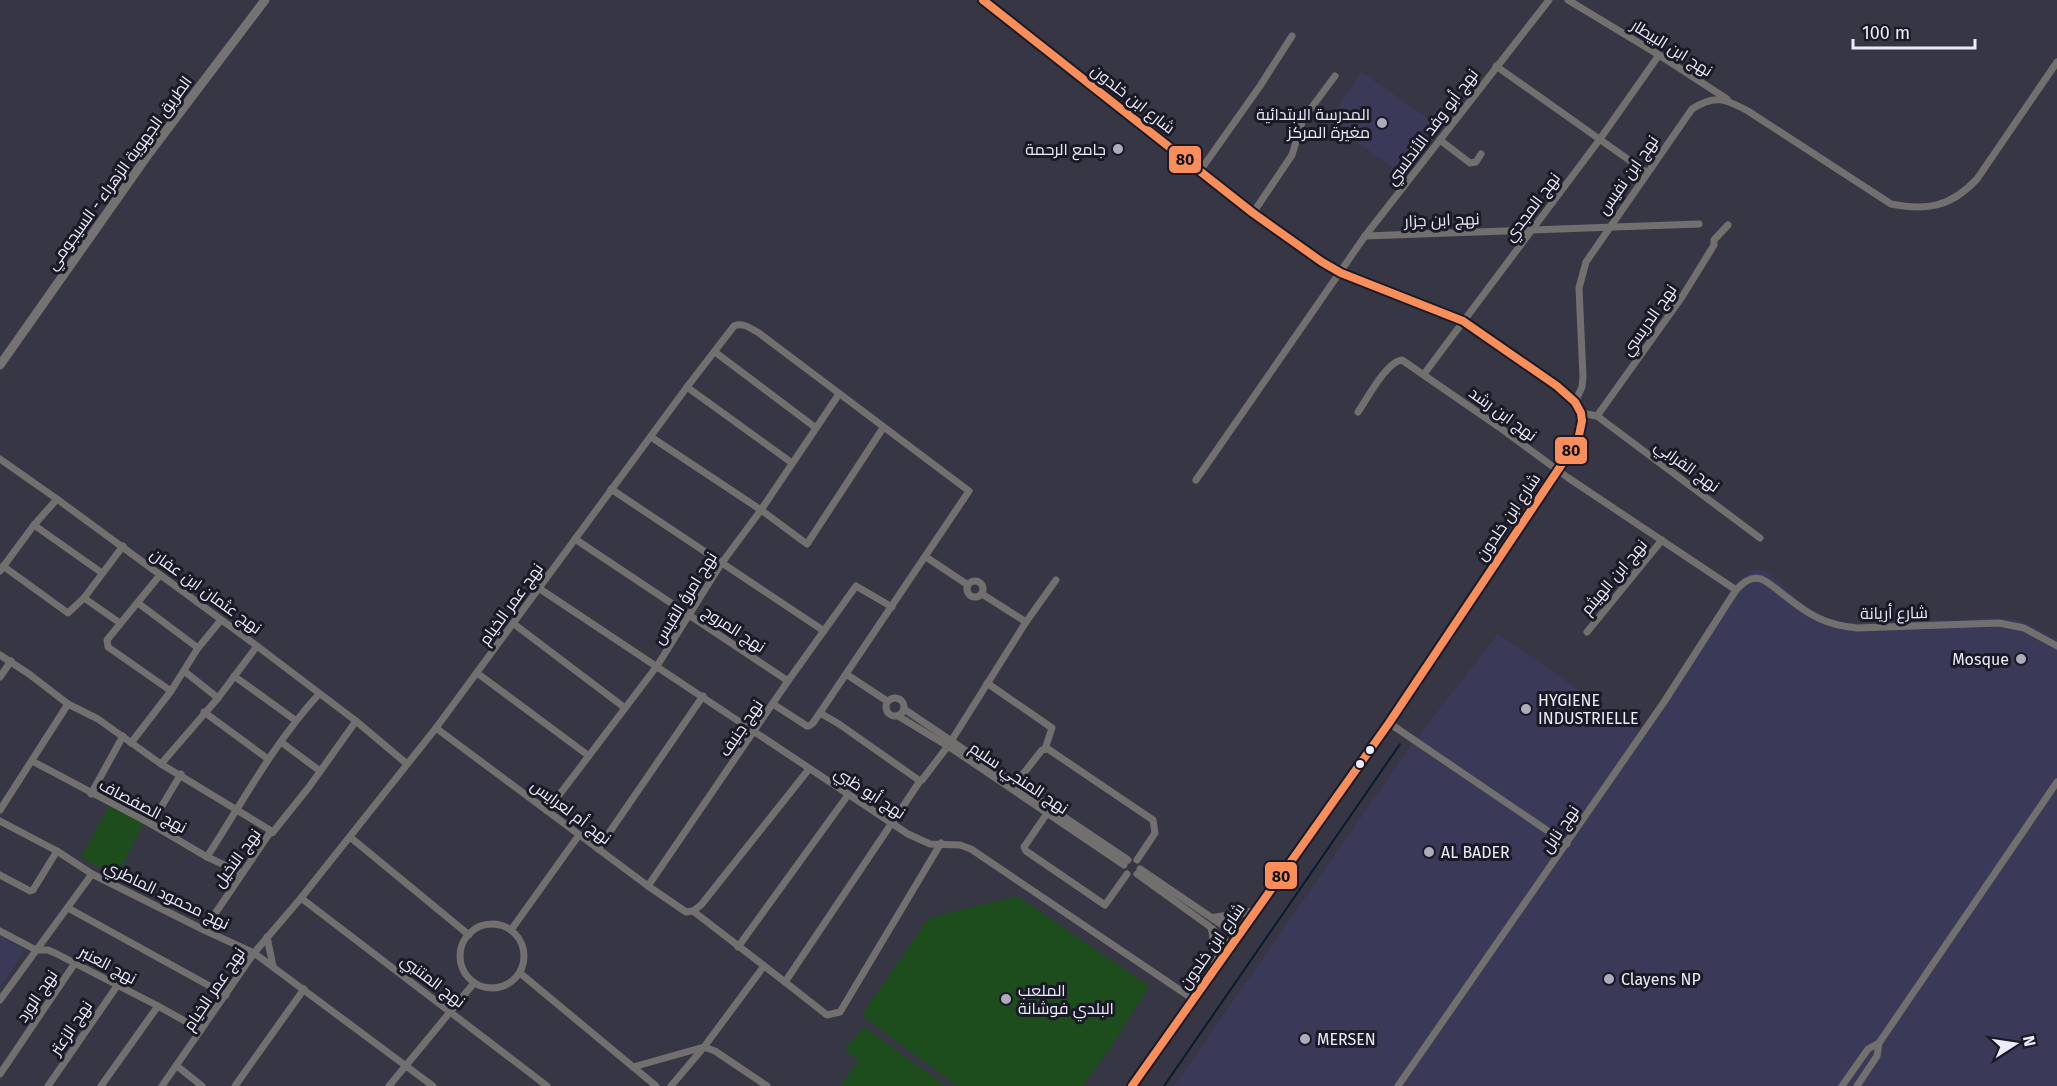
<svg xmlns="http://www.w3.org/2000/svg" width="2057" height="1086" font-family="'Fira Sans',Cairo,sans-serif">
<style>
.built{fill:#3a3957}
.green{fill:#1d4d1d}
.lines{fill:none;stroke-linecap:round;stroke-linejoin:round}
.stream{stroke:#071d2f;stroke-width:2}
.minor{stroke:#72706e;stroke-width:7}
.tertiary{stroke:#72706e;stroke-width:8}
.secondary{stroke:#757272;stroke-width:9}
.bus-1-casing{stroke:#1a1a26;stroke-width:12}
.bus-1{stroke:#fa8e5a;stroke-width:8}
.poi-dot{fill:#acacbc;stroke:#1a1a26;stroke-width:2}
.bus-dot{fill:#ebebfc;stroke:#1a1a26;stroke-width:2}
.labels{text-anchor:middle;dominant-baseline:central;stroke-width:6;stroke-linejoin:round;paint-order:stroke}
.street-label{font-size:16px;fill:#ebebfc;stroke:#1a1a26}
.poi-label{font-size:16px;fill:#ebebfc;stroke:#1a1a26;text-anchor:start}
.line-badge{stroke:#1a1a26;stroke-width:2}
.pale-badge-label{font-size:16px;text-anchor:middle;font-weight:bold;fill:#111}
</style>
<rect width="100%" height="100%" fill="#373644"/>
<!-- built -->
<g class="built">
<polygon points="1362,72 1438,126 1402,174 1327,121"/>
<polygon points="1756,569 1766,571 1807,607 1828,618 1840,621 1857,623 1999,618 2013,619 2028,624 2057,639 2057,1086 1174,1086 1410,747 1498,634 1644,735 1677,686 1733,586 1746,575"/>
<polygon points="0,936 25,950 0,987"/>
</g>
<!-- green -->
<g class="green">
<polygon points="109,806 143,824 117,876 81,858"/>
<polygon points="1017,896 1149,986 1109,1050 1082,1086 957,1086 865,1018 863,1013 929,918"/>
<polygon points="864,1027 946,1086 840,1086 859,1060 844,1050"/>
</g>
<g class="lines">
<!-- stream -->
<polyline class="stream" points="1164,1086 1400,744"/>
<!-- minor -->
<g class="minor">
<polyline points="1568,0 1659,55 1727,99"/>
<polyline points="1496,66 1646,172"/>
<polyline points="1440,140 1470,163 1476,162 1481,154"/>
<polyline points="1200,171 1260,86 1292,36"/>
<polyline points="1253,213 1292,155 1302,122 1306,115 1335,76"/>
<polyline points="1365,236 1699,224"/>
<polyline points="715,352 816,428"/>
<polyline points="1424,374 1600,139 1659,55"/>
<polyline points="687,387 792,463"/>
<path d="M1575,402l7,-15 1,-10 -4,-89 7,-26 106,-153c23,-15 34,-10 56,2l143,93c36,7 60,3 86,-25l80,-117"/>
<path d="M1358,412c9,-13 29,-51 44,-52l97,67 68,50 169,113"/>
<polyline points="1581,413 1597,416 1682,297 1714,245 1714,240 1728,225"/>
<polyline points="1597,416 1760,538"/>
<polyline points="651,437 761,510 807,544 883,428"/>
<polyline points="0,459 57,499"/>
<polyline points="1196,480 1365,236 1549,0"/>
<polyline points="611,489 824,631"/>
<polyline points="34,525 102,573"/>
<polyline points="575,539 788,681"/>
<polyline points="926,557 968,585"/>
<polyline points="3,566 68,613 84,598 123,546"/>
<polyline points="0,571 34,525 57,499 257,646 356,721 407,764"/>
<polyline points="160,575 107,640 108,647 171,691"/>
<circle cx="975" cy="589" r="8"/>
<polyline points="540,589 908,834 930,844 960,845 971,849 1193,999"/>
<polyline points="982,594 1026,622"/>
<polyline points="84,598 120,623"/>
<polyline points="138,603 198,648"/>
<polyline points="514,624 625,708"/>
<polyline points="1587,632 1662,540"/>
<polyline points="0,655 29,674 68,704 98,719 161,764 273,832"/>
<polyline points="184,671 218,698"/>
<polyline points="477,673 589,756"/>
<polyline points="846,674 887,701"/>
<polyline points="234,676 295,720"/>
<polyline points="0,677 11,661"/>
<polyline points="987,683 1052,728 1045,749"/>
<circle cx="895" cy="707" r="9"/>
<polyline points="904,709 1128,860"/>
<polyline points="204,712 268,759"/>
<polyline points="820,713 839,724 920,781 922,780 948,746 1026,622 1056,580"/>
<polyline points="898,716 951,748 1124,865"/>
<polyline points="1389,723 1567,844"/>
<polyline points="436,728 648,886 686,912 693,911 701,905 809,769"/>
<polyline points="281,742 320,771"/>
<polyline points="131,743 171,691 198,648 221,620"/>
<polyline points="32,761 151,824 207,857 242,873"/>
<polyline points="161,764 218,698 257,646"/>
<polyline points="920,781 785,982 827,1015 840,1012 941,843"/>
<polyline points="1016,783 1042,750 1048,749 1153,820 1155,833 1137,860"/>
<polyline points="91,794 123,736"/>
<polyline points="0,810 68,704"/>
<polyline points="547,811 657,666 721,564 761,510 839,394"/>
<polyline points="1048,812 1024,847 1026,851 1105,905 1127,874"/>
<polyline points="0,821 57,851 92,874 204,930 254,953 433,1086"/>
<polyline points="151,824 181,774"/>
<polyline points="350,837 469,935"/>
<polyline points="598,849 703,696"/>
<path d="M207,857c36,-56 67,-114 112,-163"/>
<polyline points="1140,869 1237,935"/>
<polyline points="1137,874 1209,926 1230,945"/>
<polyline points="0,875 30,891 33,890 57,851"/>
<polyline points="648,886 788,681 856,586 892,607"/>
<polyline points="301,898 547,1086"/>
<polyline points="68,908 226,995"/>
<polyline points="693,911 785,982"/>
<circle cx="492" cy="956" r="32"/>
<polyline points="204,930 269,834 273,832 309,787 356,721"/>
<polyline points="511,930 579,835"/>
<polyline points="0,931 36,950 48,950 55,953 158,1006 201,1030"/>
<polyline points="267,937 273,966"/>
<polyline points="738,947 848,795"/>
<polyline points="520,973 656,1086"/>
<polyline points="0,1000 92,874"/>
<polyline points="177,1066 202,1086"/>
<polyline points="633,1067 704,1047 764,966"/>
<polyline points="0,1074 75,963"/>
<polyline points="48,1086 117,986"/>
<polyline points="101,1086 158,1006"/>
<path d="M162,1086l92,-133 47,-55 135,-170 251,-341 47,-61c10,-4 17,3 25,7l210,158 -156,232 -4,3h-2l-34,-22"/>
<polyline points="235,1086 304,989"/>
<polyline points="389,1086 474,983"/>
<polyline points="671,1086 704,1047 715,1051 767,1086"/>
<path d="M1398,1086l266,-384 72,-112c7,-7 14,-14 25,-11 8,3 16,11 23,16 25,20 41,30 73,33l142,-5 25,5 33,18"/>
<polyline points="1842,1086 1868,1049 1879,1043"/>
<polyline points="1857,1086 1877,1056 1879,1043 2057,782"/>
</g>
<!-- tertiary -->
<g class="tertiary">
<polyline points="983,0 1253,213 1322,262 1341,273 1463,321 1557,386 1575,402 1581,413 1582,421 1578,440 1389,723 1132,1086"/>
<polyline points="1213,918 1255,911"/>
<polyline points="1212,929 1215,949 1215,967"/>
</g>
<!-- secondary -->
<polyline class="secondary" points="0,365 150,152 265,0"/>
<!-- bus-1 casing -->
<g class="bus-1-casing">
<polyline id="bus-1" points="983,0 1253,213 1322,262 1341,273 1463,321 1557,386 1575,402 1581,413 1582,421 1578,440 1389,723 1132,1086"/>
</g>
<!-- bus-1 -->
<use href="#bus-1" class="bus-1"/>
</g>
<!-- markers -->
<g class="poi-dot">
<circle cx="1382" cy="123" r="6"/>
<circle cx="1118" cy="149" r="6"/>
<circle cx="2021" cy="659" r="6"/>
<circle cx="1526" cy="709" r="6"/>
<circle cx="1429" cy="852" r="6"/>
<circle cx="1609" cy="979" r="6"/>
<circle cx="1006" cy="999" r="6"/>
<circle cx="1305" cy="1039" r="6"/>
</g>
<g class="bus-dot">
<circle cx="1370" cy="750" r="5"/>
<circle cx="1360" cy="764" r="5"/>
</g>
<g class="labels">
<!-- street labels -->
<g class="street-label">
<text transform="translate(1672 48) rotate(32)">نهج ابن البيطار</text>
<text transform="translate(1133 99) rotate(38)">شارع ابن خلدون</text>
<text transform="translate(1432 127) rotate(-53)">نهج أبو وفد الأندلسي</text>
<text transform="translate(119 173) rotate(-54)">الطريق الجهوية الزهراء - السيجومي</text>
<text transform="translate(1628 175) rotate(-55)">نهج ابن نفيس</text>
<text transform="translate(1532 207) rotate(-53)">نهج المجدي</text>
<text transform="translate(1442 220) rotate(-2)">نهج ابن جزار</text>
<text transform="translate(1649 320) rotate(-55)">نهج الدريسي</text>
<text transform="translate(1503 414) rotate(36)">نهج ابن رشد</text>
<text transform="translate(1687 466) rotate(36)">نهج الفرابي</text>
<text transform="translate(1508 517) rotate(-56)">شارع ابن خلدون</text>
<text transform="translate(1614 577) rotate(-50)">نهج ابن الهيثم</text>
<text transform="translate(206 591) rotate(36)">نهج عثمان ابن عفان</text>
<text transform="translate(685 598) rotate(-58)">نهج امرؤ القيس</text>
<text transform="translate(511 604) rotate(-54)">نهج عمر الخيام</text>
<text transform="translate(1894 613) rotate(-1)">شارع أريانة</text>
<text transform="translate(734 629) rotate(33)">نهج المروج</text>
<text transform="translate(741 728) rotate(-56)">نهج جنيف</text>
<text transform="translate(1019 778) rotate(34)">نهج المنجي سليم</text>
<text transform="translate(870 793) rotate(33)">نهج أبو ظبي</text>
<text transform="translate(143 806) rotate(28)">نهج الصفصاف</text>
<text transform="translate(571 812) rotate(37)">نهج أم لعرايس</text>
<text transform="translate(1560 829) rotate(-56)">نهج نابل</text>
<text transform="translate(237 858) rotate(-54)">نهج النخيل</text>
<text transform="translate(167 895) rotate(26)">نهج محمود الماطري</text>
<text transform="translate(1212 946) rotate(-55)">شارع ابن خلدون</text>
<text transform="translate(108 965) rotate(28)">نهج العنبر</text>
<text transform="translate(433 981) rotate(37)">نهج المتنبي</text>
<text transform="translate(214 989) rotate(-56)">نهج عمر الخيام</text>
<text transform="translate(37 996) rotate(-56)">نهج الورد</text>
<text transform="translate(71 1028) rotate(-56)">نهج الزعتر</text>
</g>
<!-- poi labels -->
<g class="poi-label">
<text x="1370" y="114" text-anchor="end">المدرسة الابتدائية<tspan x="1370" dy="18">مغيرة المركز</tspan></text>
<text x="1106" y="149" text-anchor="end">جامع الرحمة</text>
<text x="2009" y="659" text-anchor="end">Mosque</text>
<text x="1538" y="700">HYGIENE<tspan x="1538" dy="18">INDUSTRIELLE</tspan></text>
<text x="1441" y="852">AL BADER</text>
<text x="1621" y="979">Clayens NP</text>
<text x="1018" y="990">الملعب<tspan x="1018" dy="18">البلدي فوشانة</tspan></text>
<text x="1317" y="1039">MERSEN</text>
</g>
</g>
<g class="line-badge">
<rect x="1168" y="145" width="34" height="29" rx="6" fill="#fa8e5a"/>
<rect x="1554" y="436" width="34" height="29" rx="6" fill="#fa8e5a"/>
<rect x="1264" y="861" width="34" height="29" rx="6" fill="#fa8e5a"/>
</g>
<g class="pale-badge-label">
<text x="1185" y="165">80</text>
<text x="1571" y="456">80</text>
<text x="1281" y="882">80</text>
</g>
<!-- north arrow -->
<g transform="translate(2015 1044) rotate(78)" stroke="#1a1a26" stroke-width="4.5" paint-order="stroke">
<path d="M0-4.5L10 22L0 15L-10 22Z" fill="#ebebfc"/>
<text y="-9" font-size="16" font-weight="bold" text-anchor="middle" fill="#ebebfc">N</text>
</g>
<!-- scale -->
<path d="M1853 39v9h122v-9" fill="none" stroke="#ebebfc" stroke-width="3"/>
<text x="1862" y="39" font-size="18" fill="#ebebfc" stroke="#1a1a26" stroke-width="4.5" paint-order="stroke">100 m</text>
</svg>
